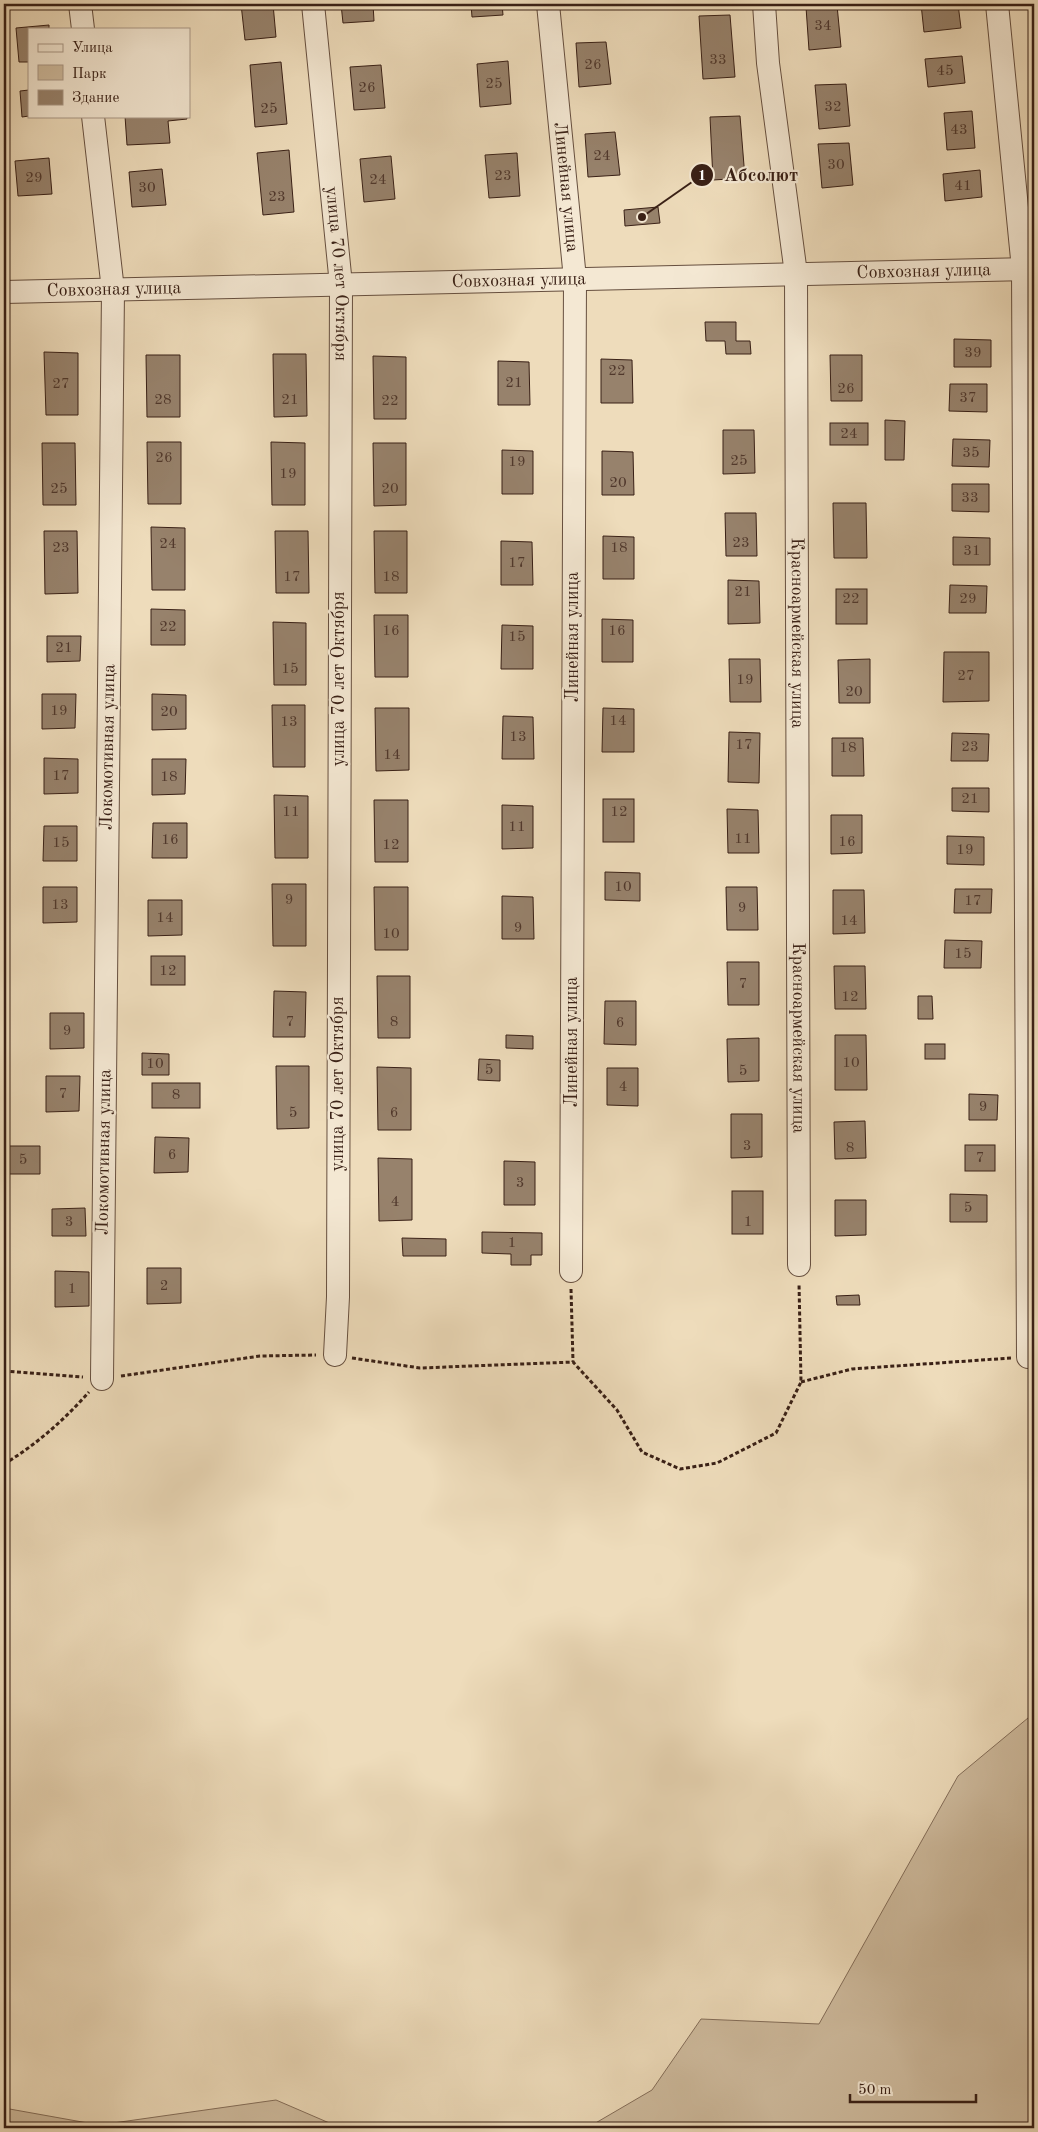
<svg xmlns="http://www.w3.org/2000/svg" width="1038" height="2132" font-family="'Old Standard TT',serif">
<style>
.green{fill:#cfbc9f;stroke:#846e5a}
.building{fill:#97826c;stroke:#392016}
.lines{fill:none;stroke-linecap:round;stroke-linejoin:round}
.minor-casing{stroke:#664f3f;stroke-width:24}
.path{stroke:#392016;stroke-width:3;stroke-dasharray:4 2.5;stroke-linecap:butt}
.minor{stroke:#f4e8d3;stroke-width:22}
.labels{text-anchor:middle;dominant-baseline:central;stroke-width:4.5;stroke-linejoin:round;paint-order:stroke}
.number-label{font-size:15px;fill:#50382c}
.street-label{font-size:18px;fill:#392016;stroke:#f4e8d3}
.leader{fill:none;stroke:#392016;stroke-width:2}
.callout-dot{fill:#392016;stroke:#f4e8d3;stroke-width:2}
.mark-label{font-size:15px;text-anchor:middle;font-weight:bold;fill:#fff}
.callout-label{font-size:19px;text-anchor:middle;font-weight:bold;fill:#392016;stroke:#f4e8d3;stroke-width:4.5;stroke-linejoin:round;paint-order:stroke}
</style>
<rect width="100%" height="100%" fill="#eedcbb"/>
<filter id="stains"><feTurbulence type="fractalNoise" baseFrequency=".004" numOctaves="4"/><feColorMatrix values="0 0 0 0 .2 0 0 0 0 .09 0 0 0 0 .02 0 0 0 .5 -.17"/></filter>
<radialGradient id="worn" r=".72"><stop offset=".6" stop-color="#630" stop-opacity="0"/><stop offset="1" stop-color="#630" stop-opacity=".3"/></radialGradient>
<!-- green -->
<g class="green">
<polygon points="1034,1713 1034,2128 587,2128 652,2090 701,2019 819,2024 958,1776"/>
<polygon points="276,2100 341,2128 4,2128 4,2108 99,2125"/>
</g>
<!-- building -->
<g class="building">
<polygon points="241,4 273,4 276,37 245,40"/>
<polygon points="341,4 373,4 374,21 343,23"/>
<polygon points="471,4 502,4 503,15 472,17"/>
<polygon points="572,4 616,4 616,5 572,9"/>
<polygon points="921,4 958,4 961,28 924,32"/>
<polygon points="837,5 841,47 809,50 806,7"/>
<polygon points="730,15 735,77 703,79 699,16"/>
<polygon points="49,25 49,29 29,29 29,62 19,62 16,28"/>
<polygon points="606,42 611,84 579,87 576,43"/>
<polygon points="962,56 965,83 928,87 925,59"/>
<polygon points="508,61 511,104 480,107 477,64"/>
<polygon points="281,62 287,124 255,127 250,65"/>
<polygon points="381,65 385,108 354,110 350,67"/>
<polygon points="846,84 850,126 819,129 815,85"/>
<polygon points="29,90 29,116 22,117 20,91"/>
<polygon points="972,111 975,148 947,150 944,113"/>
<polygon points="125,116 186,116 187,119 168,121 170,143 127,145"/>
<polygon points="740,116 745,178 713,180 710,117"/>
<polygon points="615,132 620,175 588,177 585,134"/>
<polygon points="849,143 853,185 822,188 818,144"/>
<polygon points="289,150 294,212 263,215 257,153"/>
<polygon points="517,153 520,196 489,198 485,155"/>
<polygon points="391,156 395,199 364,202 360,159"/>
<polygon points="49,158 52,194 18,196 15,161"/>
<polygon points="162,169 166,205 132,207 129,172"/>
<polygon points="980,170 982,197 945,201 943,174"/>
<polygon points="658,207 660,223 625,226 624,210"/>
<polygon points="705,322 736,322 736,341 750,341 751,354 726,354 725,341 706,341"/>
<polygon points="954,339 991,340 991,367 954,367"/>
<polygon points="44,352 78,353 78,415 46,415"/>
<polygon points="273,354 306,354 307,416 274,417"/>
<polygon points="146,355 180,355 180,417 147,417"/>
<polygon points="830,355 862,355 862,401 831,401"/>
<polygon points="373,356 406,357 406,419 374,419"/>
<polygon points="601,359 632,360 633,403 601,403"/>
<polygon points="498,361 529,362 530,405 498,405"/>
<polygon points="950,384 987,384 987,412 949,411"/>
<polygon points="885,420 905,421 904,460 885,460"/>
<rect x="830" y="423" width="38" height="22"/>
<polygon points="723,430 754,430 755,473 723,474"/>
<polygon points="953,439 990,440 989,467 952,466"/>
<polygon points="147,442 181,442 181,504 148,504"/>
<polygon points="271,442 305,443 305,505 272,505"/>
<polygon points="42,443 75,443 76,505 43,505"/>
<polygon points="373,443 406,443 406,505 374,506"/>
<polygon points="502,450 533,451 533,494 502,494"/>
<polygon points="602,451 633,452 634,495 602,495"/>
<polygon points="952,484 989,484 989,512 952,511"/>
<polygon points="833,503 866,503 867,558 834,558"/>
<polygon points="725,513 756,513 757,556 726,556"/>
<polygon points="151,527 185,528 185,590 152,590"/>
<polygon points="44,531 77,531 78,593 45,594"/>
<polygon points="275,531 308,531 309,593 276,593"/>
<polygon points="374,531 407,531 407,593 375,593"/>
<polygon points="603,536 634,537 634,579 603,579"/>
<polygon points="953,537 990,538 990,565 953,565"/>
<polygon points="501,541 532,542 533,585 501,585"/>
<polygon points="728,580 759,581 760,623 728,624"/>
<polygon points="950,585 987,586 986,613 949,613"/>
<rect x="836" y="589" width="31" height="35"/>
<polygon points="151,609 185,610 185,645 151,645"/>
<polygon points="374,615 408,615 408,677 375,677"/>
<polygon points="602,619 633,620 633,662 602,662"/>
<polygon points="273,622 306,623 306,685 274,685"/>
<polygon points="502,625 533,626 533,669 501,669"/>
<polygon points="47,636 81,636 80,661 47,662"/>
<polygon points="944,652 989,652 989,701 943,702"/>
<polygon points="729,659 760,659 761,702 730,702"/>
<polygon points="870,659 870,703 839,703 838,660"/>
<polygon points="42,694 76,694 75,728 42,729"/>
<polygon points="152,694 186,695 186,729 152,730"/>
<polygon points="272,705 305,705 305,767 273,767"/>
<polygon points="375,708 409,708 409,770 376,771"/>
<polygon points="603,708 634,709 634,752 602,752"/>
<polygon points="503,716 533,717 534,759 502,759"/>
<polygon points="729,732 760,733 759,783 728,782"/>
<polygon points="952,733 989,734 988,761 951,761"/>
<polygon points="832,738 863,738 864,776 832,776"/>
<polygon points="44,758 78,759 78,793 44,794"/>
<polygon points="152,759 186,759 185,794 152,795"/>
<polygon points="952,788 989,788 989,812 952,811"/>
<polygon points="274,795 308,796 308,858 275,858"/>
<rect x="603" y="799" width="31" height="43"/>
<polygon points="374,800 408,800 408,862 375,862"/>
<polygon points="502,805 533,806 533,848 502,849"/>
<polygon points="727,809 758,810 759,853 728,853"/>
<polygon points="831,815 862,815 862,853 831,854"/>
<polygon points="153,823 187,823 187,858 152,858"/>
<polygon points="44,826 77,826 77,861 43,861"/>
<polygon points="947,836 984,837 984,865 947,864"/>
<polygon points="605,872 640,873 640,901 605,900"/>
<polygon points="272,884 306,884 306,946 273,946"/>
<polygon points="43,887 77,887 77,922 43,923"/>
<polygon points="374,887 408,887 408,950 375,950"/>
<polygon points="726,887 757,887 758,930 727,930"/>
<polygon points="955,889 992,889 991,913 954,913"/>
<polygon points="833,890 864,890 865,933 833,934"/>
<polygon points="502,896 533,897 534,939 502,939"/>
<polygon points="148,900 182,900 182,935 148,936"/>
<polygon points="945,940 982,941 981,968 944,968"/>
<rect x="151" y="956" width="34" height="29"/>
<polygon points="727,962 759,962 759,1005 728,1005"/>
<polygon points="834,966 865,966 866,1009 835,1009"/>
<polygon points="377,976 410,976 410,1038 378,1038"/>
<polygon points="274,991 306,992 305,1037 273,1037"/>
<polygon points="918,996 932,996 933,1019 918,1019"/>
<polygon points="605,1001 636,1001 636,1045 604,1044"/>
<polygon points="50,1013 84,1013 84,1048 50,1049"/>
<polygon points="506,1035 533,1036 533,1049 506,1048"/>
<polygon points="835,1035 866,1035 867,1090 835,1090"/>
<polygon points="759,1038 759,1081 728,1082 727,1039"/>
<rect x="925" y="1044" width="20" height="15"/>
<polygon points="142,1053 169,1054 169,1075 142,1075"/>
<polygon points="479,1059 500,1060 500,1081 478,1080"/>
<polygon points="276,1066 309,1066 309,1128 277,1129"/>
<polygon points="377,1067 411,1068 411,1130 378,1130"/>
<polygon points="607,1068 638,1068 638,1106 607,1105"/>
<polygon points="46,1076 80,1076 79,1111 46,1112"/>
<rect x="152" y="1083" width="48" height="25"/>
<polygon points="969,1094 998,1095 997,1120 969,1120"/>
<polygon points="731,1114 762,1114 762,1157 731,1158"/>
<polygon points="865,1121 866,1158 835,1159 834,1122"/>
<polygon points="155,1137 189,1138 188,1172 154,1173"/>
<rect x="965" y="1145" width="30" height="26"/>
<polygon points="7,1146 40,1146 40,1174 6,1174"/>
<polygon points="378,1158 412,1159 412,1220 379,1221"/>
<polygon points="504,1161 535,1162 535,1205 504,1205"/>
<rect x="732" y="1191" width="31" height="43"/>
<polygon points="950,1194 987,1195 987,1222 950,1222"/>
<polygon points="835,1200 866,1200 866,1235 835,1236"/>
<polygon points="85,1208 86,1236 52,1236 52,1209"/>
<polygon points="482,1232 542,1233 542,1255 531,1255 531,1265 511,1265 511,1254 482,1253"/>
<polygon points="402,1238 446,1239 446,1256 403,1256"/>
<polygon points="147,1268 181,1268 181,1303 147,1304"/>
<polygon points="55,1271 89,1272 89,1306 55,1307"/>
<polygon points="859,1295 860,1305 837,1305 836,1296"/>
</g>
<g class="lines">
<!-- minor casing -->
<g class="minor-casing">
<g id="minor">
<polyline points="80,4 83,29"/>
<path id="s1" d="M313,4l28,281 -3,1012 -3,58"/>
<path id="s2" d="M548,4l27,275 -4,992"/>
<path id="s3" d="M764,4l4,59 28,211 3,991"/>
<polyline points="997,4 1023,269 1028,1357"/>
<polyline points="93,116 113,290 102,1379"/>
<path id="s4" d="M4,292l1030,-23"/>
</g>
</g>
<!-- path -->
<g class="path">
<polyline points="571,1289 573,1362"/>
<polyline points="352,1358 420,1368 573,1362 617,1410 642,1452 680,1469 717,1463 776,1433 801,1382 799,1283"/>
<polyline points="4,1371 83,1377"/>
<polyline points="121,1376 260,1356 316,1355"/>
<polyline points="801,1382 852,1369 1011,1358"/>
<path d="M4,1464c32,-19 60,-44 85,-72"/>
</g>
<!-- minor -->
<use href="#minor" class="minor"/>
</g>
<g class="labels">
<!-- number labels -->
<g class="number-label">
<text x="823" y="26">34</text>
<text x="718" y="60">33</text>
<text x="593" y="65">26</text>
<text x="945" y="71">45</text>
<text x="494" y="84">25</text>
<text x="367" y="88">26</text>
<text x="833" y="107">32</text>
<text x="269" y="109">25</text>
<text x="959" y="130">43</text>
<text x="602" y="156">24</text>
<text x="836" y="165">30</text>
<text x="503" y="176">23</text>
<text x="34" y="178">29</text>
<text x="378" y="180">24</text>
<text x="963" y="186">41</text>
<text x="147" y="188">30</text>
<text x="277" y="197">23</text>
<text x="973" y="353">39</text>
<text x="617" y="371">22</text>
<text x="514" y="383">21</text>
<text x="61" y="384">27</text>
<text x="846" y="389">26</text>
<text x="968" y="398">37</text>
<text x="163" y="400">28</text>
<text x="290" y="400">21</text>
<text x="390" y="401">22</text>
<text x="849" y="434">24</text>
<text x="971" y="453">35</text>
<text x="164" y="458">26</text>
<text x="739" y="461">25</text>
<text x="517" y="462">19</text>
<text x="288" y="474">19</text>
<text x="618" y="483">20</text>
<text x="59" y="489">25</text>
<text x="390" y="489">20</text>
<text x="970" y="498">33</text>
<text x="741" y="543">23</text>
<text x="168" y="544">24</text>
<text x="61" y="548">23</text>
<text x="619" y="548">18</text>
<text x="972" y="551">31</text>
<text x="517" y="563">17</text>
<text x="292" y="577">17</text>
<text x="391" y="577">18</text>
<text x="743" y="592">21</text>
<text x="851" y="599">22</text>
<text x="968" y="599">29</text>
<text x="168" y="627">22</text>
<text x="391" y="631">16</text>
<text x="617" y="631">16</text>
<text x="517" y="637">15</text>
<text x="64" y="648">21</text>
<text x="290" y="669">15</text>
<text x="966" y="676">27</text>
<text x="745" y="680">19</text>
<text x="854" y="692">20</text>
<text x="59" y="711">19</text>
<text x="169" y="712">20</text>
<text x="618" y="721">14</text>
<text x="289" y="722">13</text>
<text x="518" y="737">13</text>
<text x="744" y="745">17</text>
<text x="970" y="747">23</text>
<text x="848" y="748">18</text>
<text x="392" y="755">14</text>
<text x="61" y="776">17</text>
<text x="169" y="777">18</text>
<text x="970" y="799">21</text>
<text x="291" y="812">11</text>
<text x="619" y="812">12</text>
<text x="517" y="827">11</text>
<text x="743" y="839">11</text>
<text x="170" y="840">16</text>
<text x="847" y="842">16</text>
<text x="61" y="843">15</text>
<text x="391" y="845">12</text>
<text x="965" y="850">19</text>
<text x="623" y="887">10</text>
<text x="289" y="900">9</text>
<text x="973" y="901">17</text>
<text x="60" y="905">13</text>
<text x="742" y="908">9</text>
<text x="165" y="918">14</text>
<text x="849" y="921">14</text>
<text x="518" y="928">9</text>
<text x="391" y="934">10</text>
<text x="963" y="954">15</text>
<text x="168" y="971">12</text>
<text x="743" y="984">7</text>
<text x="850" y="997">12</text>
<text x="290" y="1022">7</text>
<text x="394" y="1022">8</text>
<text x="620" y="1023">6</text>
<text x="67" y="1031">9</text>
<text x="851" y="1063">10</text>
<text x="155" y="1064">10</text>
<text x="489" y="1070">5</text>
<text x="743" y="1071">5</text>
<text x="623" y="1087">4</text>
<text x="63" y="1094">7</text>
<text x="176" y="1095">8</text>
<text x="983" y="1107">9</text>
<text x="293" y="1113">5</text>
<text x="394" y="1113">6</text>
<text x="747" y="1146">3</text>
<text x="850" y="1148">8</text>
<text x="172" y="1155">6</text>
<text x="980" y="1158">7</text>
<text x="23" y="1160">5</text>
<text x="520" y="1183">3</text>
<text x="395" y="1202">4</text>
<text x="968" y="1208">5</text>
<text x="69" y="1222">3</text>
<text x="748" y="1222">1</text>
<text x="512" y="1243">1</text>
<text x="164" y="1286">2</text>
<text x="72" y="1289">1</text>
</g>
<!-- street labels -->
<g class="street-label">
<text stroke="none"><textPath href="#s2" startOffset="184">Линейная улица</textPath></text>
<text stroke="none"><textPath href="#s4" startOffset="920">Совхозная улица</textPath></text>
<text stroke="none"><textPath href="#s1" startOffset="271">улица 70 лет Октября</textPath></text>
<text stroke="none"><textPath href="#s4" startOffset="515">Совхозная улица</textPath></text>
<text stroke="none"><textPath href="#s4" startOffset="110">Совхозная улица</textPath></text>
<text stroke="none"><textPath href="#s3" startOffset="631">Красноармейская улица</textPath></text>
<text transform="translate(573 637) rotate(-90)">Линейная улица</text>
<text transform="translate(339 679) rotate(-90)">улица 70 лет Октября</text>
<text transform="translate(108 747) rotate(-89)">Локомотивная улица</text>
<text stroke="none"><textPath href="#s3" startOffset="1036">Красноармейская улица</textPath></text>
<text transform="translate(572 1042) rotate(-90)">Линейная улица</text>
<text transform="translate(338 1084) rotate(-90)">улица 70 лет Октября</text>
<text transform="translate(104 1152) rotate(-89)">Локомотивная улица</text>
</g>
</g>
<!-- callouts -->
<path class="leader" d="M642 217L702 175"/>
<g class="callout-dot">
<circle cx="642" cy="217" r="5"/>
<circle cx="702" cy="175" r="12"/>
</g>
<g class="mark-label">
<text x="702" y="180">1</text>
</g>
<g class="callout-label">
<text x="761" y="181">Абсолют</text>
</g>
<!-- margin -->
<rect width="1038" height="2132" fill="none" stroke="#eedcbb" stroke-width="20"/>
<rect x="5" y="5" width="1028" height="2122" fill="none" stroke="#392016" stroke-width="2.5"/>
<rect x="10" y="10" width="1018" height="2112" fill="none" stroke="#392016"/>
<!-- legend -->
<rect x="28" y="28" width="162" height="90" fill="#f4e8d3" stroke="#a99887"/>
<rect x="38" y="44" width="25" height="8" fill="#f4e8d3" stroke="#a99887"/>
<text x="72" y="52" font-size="15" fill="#392016">Улица</text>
<rect x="38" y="65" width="25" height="15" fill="#cfbc9f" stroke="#a99887"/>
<text x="72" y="78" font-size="15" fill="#392016">Парк</text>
<rect x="38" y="90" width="25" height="15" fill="#97826c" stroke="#a99887"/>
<text x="72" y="102" font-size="15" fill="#392016">Здание</text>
<!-- scale -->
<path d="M850 2094v8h126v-8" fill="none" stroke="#392016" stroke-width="2.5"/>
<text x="858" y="2094" font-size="15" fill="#392016" stroke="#f4e8d3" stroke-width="4" paint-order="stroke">50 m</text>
<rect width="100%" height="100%" filter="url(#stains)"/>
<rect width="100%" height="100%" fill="url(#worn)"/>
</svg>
